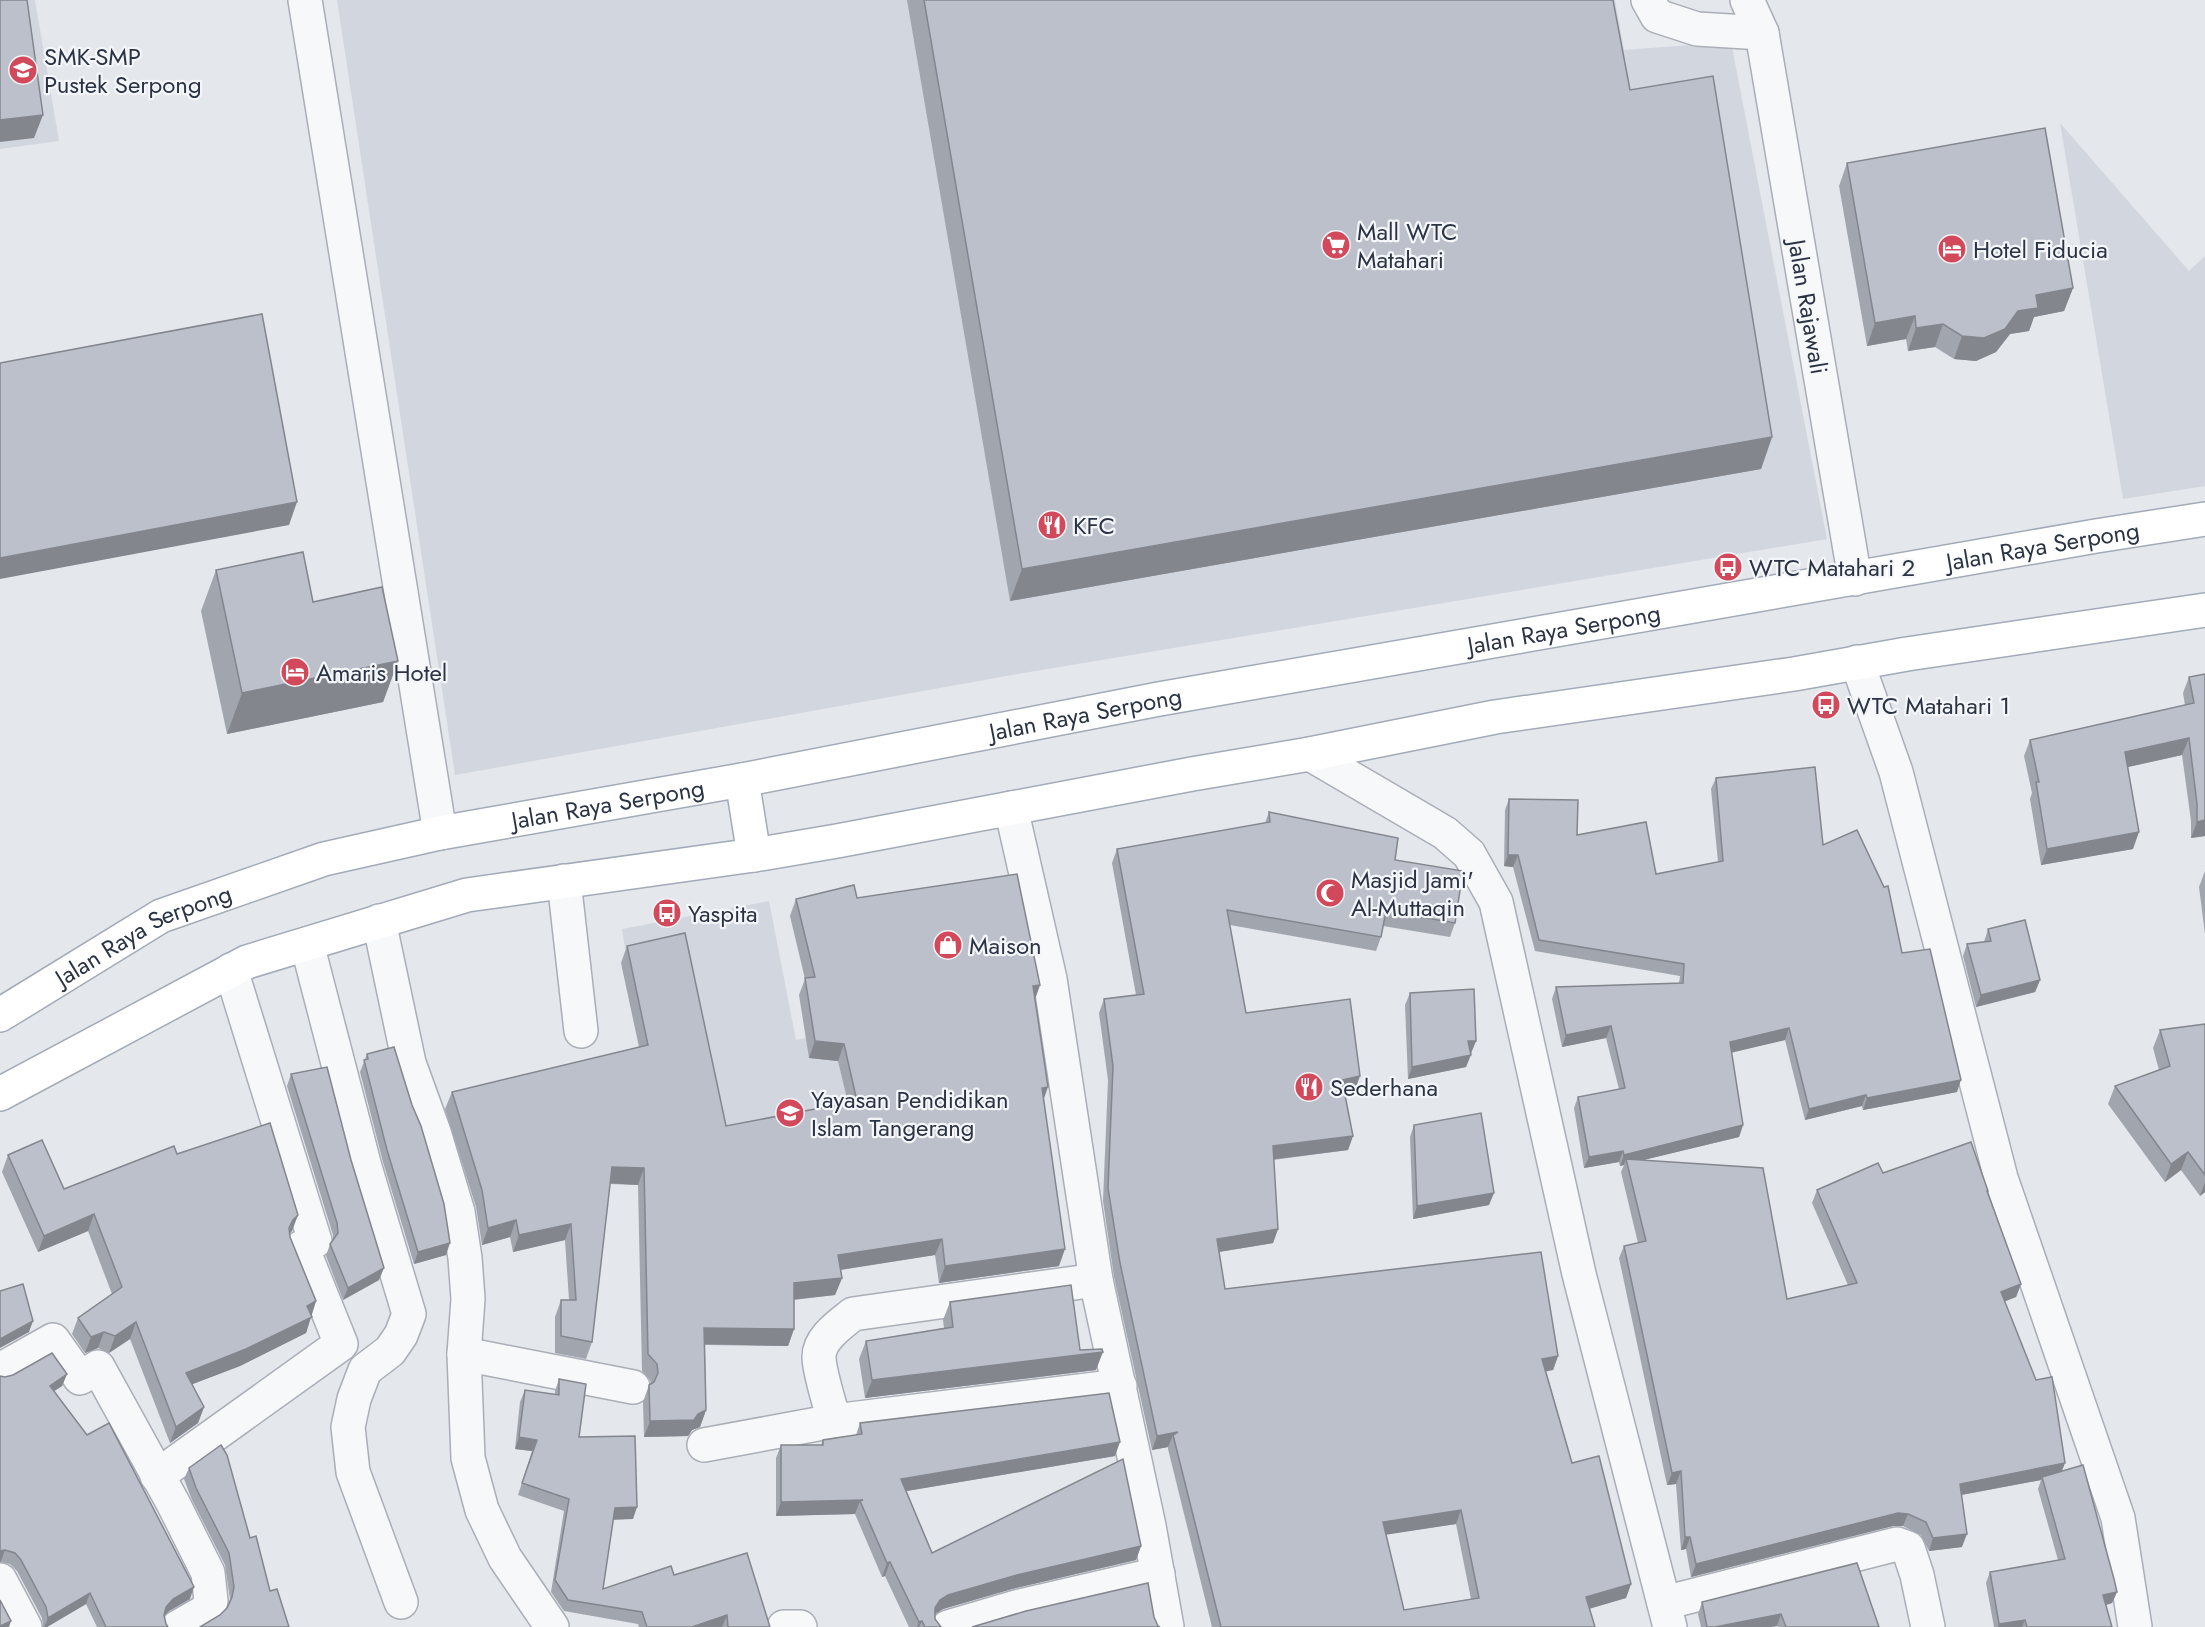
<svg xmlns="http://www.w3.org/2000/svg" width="2205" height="1627" font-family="Jost,sans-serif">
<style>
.built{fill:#d2d6de}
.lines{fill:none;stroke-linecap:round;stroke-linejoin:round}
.minor-casing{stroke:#a9aeb7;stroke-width:36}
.primary-casing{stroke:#a3abb8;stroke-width:36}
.minor{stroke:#f7f8fa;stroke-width:33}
.primary{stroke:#fff;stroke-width:33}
.wall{fill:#a1a5ae;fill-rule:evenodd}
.shaded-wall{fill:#83868d}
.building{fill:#bbc0ca;stroke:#83868d;stroke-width:1.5;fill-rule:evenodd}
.labels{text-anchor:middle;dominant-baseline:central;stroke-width:4.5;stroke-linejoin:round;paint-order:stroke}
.poi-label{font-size:24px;fill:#2b3445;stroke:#f4f6f9;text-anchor:start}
.street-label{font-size:24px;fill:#2b3445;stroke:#f4f6f9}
</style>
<rect width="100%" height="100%" fill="#e4e7ec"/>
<!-- built -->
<g class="built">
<polygon points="0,0 35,0 59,141 0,149"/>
<polygon points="337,0 1615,0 1624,50 1731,42 1827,539 1012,675 455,775"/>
<polygon points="2060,123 2189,271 2205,256 2205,486 2123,499"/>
<polygon points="769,901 796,1040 912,1015 940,1185 669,1223 622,929"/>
</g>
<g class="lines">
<!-- minor casing -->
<g class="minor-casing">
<g id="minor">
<polyline points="305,0 440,833"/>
<polyline points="1648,0 1657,16 1697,29 1762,33"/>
<path id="s1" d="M1747,0l15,33 93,546"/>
<polyline points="1857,662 1896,772 2001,1178 2118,1518 2135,1627"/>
<polyline points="1310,754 1445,833 1469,854 1496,902 1579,1274 1670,1627"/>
<polyline points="1011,808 1050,979 1096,1280 1149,1526 1167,1627"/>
<polyline points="564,881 581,1031"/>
<polyline points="379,921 409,1063 434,1132 458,1212 465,1258 468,1299 464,1354 468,1458 482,1510 505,1558 552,1627"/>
<polyline points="307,944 365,1167 409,1314 401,1335 390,1351 365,1370 354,1399 348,1427 353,1472 401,1602"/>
<polyline points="464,1354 633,1387"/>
<polyline points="0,1370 53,1340 80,1378 98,1367 173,1503 208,1573 211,1601 206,1611 178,1627"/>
<path d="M834,1421c-4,-17 -15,-49 -15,-64 0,-19 22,-33 34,-43l243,-34"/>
<polyline points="704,1445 834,1421 1120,1386"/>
<polyline points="157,1476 341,1344 302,1247 315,1241 231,970"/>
<polyline points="0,1580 25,1627"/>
<polyline points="1664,1603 1897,1544 1908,1548 1917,1575 1928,1627"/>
<polyline points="784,1627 800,1627"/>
<polyline points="948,1627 1016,1607 1158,1574"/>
</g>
</g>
<!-- primary casing -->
<g class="primary-casing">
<g id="primary">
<polyline points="742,780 754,855"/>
<path id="s2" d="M0,1015l161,-99 163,-57 116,-26 302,-53 417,-81 937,-163 109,-17"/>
<polyline points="0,1094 247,962 467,895 754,855 837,841 1192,774 1310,754 1495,717 1794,674 1907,654 2205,610"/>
</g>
</g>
<!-- minor -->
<use href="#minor" class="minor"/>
<!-- primary -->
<use href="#primary" class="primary"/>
</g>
<!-- wall -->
<g class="wall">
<polygon points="907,0 1613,0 1630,90 1772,437 1761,469 1010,601"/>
<polygon points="1847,163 2073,288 2064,311 2034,317 2029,331 2010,334 1996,352 1976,361 1954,359 1935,347 1908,351 1906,339 1867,346 1839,186"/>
<polygon points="216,570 313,602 398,661 383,702 227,734 201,611"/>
<polygon points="2205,674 2205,836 2191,838 2191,821 2182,755 2128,767 2133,849 2041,865 2030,799 2032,793 2024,756 2030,740 2185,705 2183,693 2189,677"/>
<polygon points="1716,778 1823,845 1902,953 1957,1092 1863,1110 1862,1106 1805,1120 1785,1040 1731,1052 1743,1125 1739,1137 1643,1160 1787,1299 1848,1285 1812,1203 1817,1190 1883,1173 1987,1193 2021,1284 2016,1297 2004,1301 2062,1471 2117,1592 2112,1603 2106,1605 2112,1627 1994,1627 1986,1583 1990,1572 2058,1560 2038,1489 2041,1480 1962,1495 1962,1547 1929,1551 1921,1535 1903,1526 1893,1526 1691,1577 1686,1549 1681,1550 1676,1484 1667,1485 1619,1258 1624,1246 1638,1243 1621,1172 1624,1165 1620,1166 1619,1162 1584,1168 1574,1108 1578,1097 1619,1089 1606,1038 1562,1047 1552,999 1556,987 1679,983 1680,976 1535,951 1513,867 1504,866 1505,810 1509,799 1577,835 1656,874 1718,862 1711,789"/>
<path d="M1269,812l126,48 60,63 -5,14 -67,-11 -2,11 -5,14 -146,-26 16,88 109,77 -11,2 9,44 -5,14 -75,10 5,69 -5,14 -54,9 6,37 333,67 -5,14 -7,1 26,92 59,121 -5,14 -37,11 6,18h-383l-44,-178v-2l-16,3 -38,-173 -11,-76 5,-121 -9,-67 5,-14 32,-4 -24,-132 5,-14 148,-26zM1456,1524l15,75 -67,11 -18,-76z"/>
<polygon points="2205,871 2205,934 2199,887"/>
<polygon points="857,898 1040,985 1035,999 1059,1266 939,1283 935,1255 841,1270 842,1278 835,1295 794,1300 794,1329 788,1346 705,1345 706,1410 700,1427 692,1430 688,1436 644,1437 643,1402 649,1385 651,1384 650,1380 642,1371 638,1185 610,1184 592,1342 586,1359 555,1353 555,1317 561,1300 569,1300 565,1240 513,1252 510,1237 482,1245 476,1207 445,1109 452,1092 639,1047 621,963 627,946 726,1126 848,1103 838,1061 809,1058 799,995 805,979 790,916 796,899"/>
<polygon points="1988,929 2040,980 2035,992 1976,1007 1963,956 1967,944 1984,942"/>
<polygon points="1410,993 1476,1041 1471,1053 1470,1053 1466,1067 1408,1079 1405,1005"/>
<polygon points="2205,1024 2205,1192 2200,1196 2181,1170 2165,1182 2108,1104 2115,1086 2159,1070 2153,1048 2160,1030"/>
<polygon points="367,1054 446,1255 414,1264 383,1162 360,1072"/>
<polygon points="291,1074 379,1280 343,1300 326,1256 330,1244 333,1239 333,1235 287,1086"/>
<polygon points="1414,1125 1489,1205 1413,1219 1410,1137"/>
<polygon points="177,1154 292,1231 290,1233 290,1237 316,1301 306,1333 240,1366 192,1384 204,1407 198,1423 170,1443 130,1339 109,1353 98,1348 85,1353 72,1334 78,1318 112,1294 88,1231 38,1252 2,1172 8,1155 64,1189"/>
<polygon points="950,1302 1080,1350 1096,1370 865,1398 859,1359 866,1341 944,1328 943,1320"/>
<polygon points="67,1374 62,1386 54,1391 190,1599 169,1611 164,1616 166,1624 168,1627 97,1627 86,1604 47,1627 43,1627 42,1618 17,1571 10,1564 0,1562 0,1376 5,1377"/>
<polygon points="559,1379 579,1437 633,1519 613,1519 603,1589 674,1575 770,1627 639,1627 638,1624 564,1611 551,1592 564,1511 518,1495 532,1451 515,1449 520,1402 525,1390 555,1394 555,1391"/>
<polygon points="860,1423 1115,1456 906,1491 932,1553 1141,1546 1136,1560 1012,1589 943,1609 935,1614 935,1619 941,1627 909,1627 885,1576 882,1577 855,1514 776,1516 776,1458 781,1445 821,1445 823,1440 856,1435"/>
<polygon points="189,1468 250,1538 270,1591 220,1615 227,1608 230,1599 225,1565 192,1500 184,1479"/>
<polygon points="1702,1602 1879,1627 1778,1627 1777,1626 1771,1627 1701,1627 1698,1614"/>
</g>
<!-- shaded-wall -->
<g class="shaded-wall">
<polygon points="43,115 34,138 0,142 0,120"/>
<polygon points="2073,288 2064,311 2034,317 2029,331 2010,334 1996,352 1976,361 1954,359 1962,336 2036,295"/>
<polygon points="1915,316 1906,339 1867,346 1875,323"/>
<polygon points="1943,324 1935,347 1908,351 1916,328"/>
<polygon points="1772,437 1761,469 1010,601 1022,569"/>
<polygon points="297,502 289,525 0,579 0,558"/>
<polygon points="398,661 383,702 227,734 242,693"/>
<polygon points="2189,738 2182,755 2119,769 2125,752"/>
<polygon points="2205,820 2205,836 2191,838 2197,822"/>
<polygon points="2139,832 2133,849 2041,865 2047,849"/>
<polygon points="1508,855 1518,855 1513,867 1504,866"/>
<polygon points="2040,980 2035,992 1976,1007 1981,995"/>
<polygon points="1040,985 1034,1002 1033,986"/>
<polygon points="1611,1026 1606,1038 1562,1047 1566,1035"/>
<polygon points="1789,1028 1785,1040 1726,1054 1730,1042"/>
<polygon points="815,1041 844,1044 838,1061 809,1058"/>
<polygon points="1468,1041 1476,1041 1471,1053 1464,1054"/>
<polygon points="1471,1055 1466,1067 1408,1079 1412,1067"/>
<polygon points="1360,1076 1355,1090 1337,1094 1342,1080"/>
<polygon points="1961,1080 1957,1092 1863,1110 1867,1098"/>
<polygon points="1048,1087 1042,1104 1042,1088"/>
<polygon points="1866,1095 1862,1106 1805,1120 1809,1109"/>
<polygon points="1743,1125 1739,1137 1627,1164 1626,1159 1624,1165 1620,1166 1624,1155"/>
<polygon points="1353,1136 1348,1150 1268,1160 1273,1146"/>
<polygon points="1623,1151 1619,1162 1584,1168 1589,1157"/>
<polygon points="2188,1152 2181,1170 2165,1182 2171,1164"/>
<polygon points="612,1167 644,1168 638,1185 606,1183"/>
<polygon points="2205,1182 2205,1192 2200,1196"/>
<polygon points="1494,1193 1489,1205 1413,1219 1417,1206"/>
<polygon points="94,1214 88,1231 38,1252 44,1236"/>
<polygon points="298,1215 292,1231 287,1236 293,1220"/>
<polygon points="516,1220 510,1237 482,1245 488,1228"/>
<polygon points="571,1224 565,1240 513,1252 519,1235"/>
<polygon points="1278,1229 1273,1243 1212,1253 1217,1239"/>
<polygon points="942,1239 935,1255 832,1271 838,1255"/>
<polygon points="450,1243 446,1255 414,1264 418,1252"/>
<polygon points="1065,1249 1059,1266 939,1283 945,1266"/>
<polygon points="384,1268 379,1280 343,1300 348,1288"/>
<polygon points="842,1278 835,1295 788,1300 794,1283"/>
<polygon points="2021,1284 2016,1297 1996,1305 2001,1292"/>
<polygon points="316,1301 306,1333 240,1366 180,1389 186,1373"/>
<polygon points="33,1321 29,1332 0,1348 0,1339"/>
<polygon points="136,1322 130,1339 109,1353 115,1336"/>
<polygon points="704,1328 794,1329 788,1346 698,1344"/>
<polygon points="104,1332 98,1348 85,1353 91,1337"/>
<polygon points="1103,1352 1096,1370 865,1398 872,1380"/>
<polygon points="1558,1356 1553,1370 1537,1373 1542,1359"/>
<polygon points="67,1374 62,1386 45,1397 50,1386"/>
<polygon points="204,1407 198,1423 170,1443 176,1427"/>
<polygon points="706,1410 700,1427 692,1430 688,1436 644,1437 650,1421"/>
<polygon points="1178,1432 1173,1435 1168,1447 1152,1450 1157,1436"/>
<polygon points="519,1437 537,1440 532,1451 515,1449"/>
<polygon points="1120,1442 1115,1456 895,1493 901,1479"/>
<polygon points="2065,1463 2060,1476 2042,1477 2041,1480 1955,1496 1960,1484"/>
<polygon points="1681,1471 1676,1484 1667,1485 1672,1473"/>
<polygon points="863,1500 860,1501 855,1514 776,1516 781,1502"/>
<polygon points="637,1507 633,1519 610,1520 615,1508"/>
<polygon points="1461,1510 1456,1524 1378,1536 1383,1522"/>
<polygon points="1898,1513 1908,1514 1903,1526 1893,1526 1691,1577 1696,1564"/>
<polygon points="1967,1534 1962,1547 1929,1551 1933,1538"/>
<polygon points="1685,1537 1690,1537 1686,1549 1681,1550"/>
<polygon points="1141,1546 1136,1560 1012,1589 943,1609 935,1614 935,1608 940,1600 948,1595 1017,1575"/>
<polygon points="5,1550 1,1561 0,1562 0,1551"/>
<polygon points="890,1562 885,1576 882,1577 887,1563"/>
<polygon points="1631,1584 1626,1598 1581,1611 1586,1597"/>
<polygon points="194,1587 190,1599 169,1611 162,1618 166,1607 173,1599"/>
<polygon points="2117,1592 2112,1603 2099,1607 2103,1595"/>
<polygon points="90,1593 86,1604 47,1627 44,1627 48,1618"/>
<polygon points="1781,1614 1777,1626 1771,1627 1715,1627"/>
<polygon points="727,1615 722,1627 692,1627"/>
<polygon points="2025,1620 2022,1627 1998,1627 1999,1624"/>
<polygon points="11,1621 9,1627 0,1627 0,1626"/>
<polygon points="922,1621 919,1627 917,1627 919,1622"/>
</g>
<!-- building -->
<g class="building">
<polygon points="0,0 27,0 43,115 0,120"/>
<polygon points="924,0 1613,0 1630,90 1713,76 1772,437 1022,569"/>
<polygon points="2045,128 2073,288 2036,295 2038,308 2018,311 2005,329 1984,338 1962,336 1943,324 1916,328 1915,316 1875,323 1847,163"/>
<polygon points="262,314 297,502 0,558 0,363"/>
<polygon points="303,552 313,602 382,587 398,661 242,693 216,570"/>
<polygon points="2205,674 2205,820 2197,822 2197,804 2189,738 2125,752 2139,832 2047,849 2036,782 2039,782 2030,740 2194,703 2189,677"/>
<polygon points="1815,767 1823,845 1857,830 1884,887 1888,886 1902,953 1930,949 1961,1080 1867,1098 1866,1095 1809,1109 1789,1028 1730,1042 1743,1125 1624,1155 1623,1151 1589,1157 1578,1097 1625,1088 1611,1026 1566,1035 1556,987 1683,983 1684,964 1539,940 1518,855 1508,855 1509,799 1578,800 1577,835 1646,822 1656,874 1723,861 1716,778"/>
<path d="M1269,812l129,26 -3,22 68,11 -8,52 -69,-12 -5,26 -154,-27 19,103 104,-14 10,77 -18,4 11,56 -80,10 5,83 -61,10 8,50 316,-37 17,104 -16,3 30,104 27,-7 32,128 -45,13 9,30h-374l-48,-192 5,-3 -21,4 -37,-173 -12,-75 5,-122 -9,-67 40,-5 -27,-145 153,-27zM1461,1510l18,88 -75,12 -21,-88z"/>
<polygon points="1017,874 1040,985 1033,986 1048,1087 1042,1088 1065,1249 945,1266 942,1239 838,1255 842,1278 794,1283 794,1329 704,1328 706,1410 698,1414 694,1420 650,1421 649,1385 654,1382 658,1373 657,1364 648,1354 644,1168 612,1167 592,1342 561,1336 561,1300 576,1300 571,1224 519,1235 516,1220 488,1228 482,1190 452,1092 648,1045 627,946 685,933 726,1126 857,1101 844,1044 815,1041 805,978 815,977 796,899 854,885 857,898"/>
<polygon points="2025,920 2040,980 1981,995 1967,944 1991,941 1988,929"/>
<polygon points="1474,989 1476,1041 1468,1041 1471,1055 1412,1067 1410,993"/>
<polygon points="2205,1024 2205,1175 2188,1152 2171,1164 2115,1086 2170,1066 2160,1030"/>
<polygon points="394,1047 412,1105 421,1126 444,1204 450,1243 418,1252 387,1150 364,1060 368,1059 367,1054"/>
<polygon points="327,1067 351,1160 384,1268 348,1288 330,1244 338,1233 337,1223 291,1074"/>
<polygon points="1481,1113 1494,1193 1417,1206 1414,1125"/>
<polygon points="270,1123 298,1215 293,1220 289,1228 290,1237 316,1301 307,1306 312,1317 246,1349 186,1373 204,1407 176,1427 136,1322 115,1336 104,1332 91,1337 78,1318 122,1287 94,1214 44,1236 8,1155 42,1140 64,1189 174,1146 177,1154"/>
<polygon points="1971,1142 1988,1191 1987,1191 2021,1284 2001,1292 2036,1380 2052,1377 2065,1463 1960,1484 1967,1534 1933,1538 1926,1522 1908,1514 1898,1513 1696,1564 1690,1537 1685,1537 1681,1471 1672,1473 1624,1246 1646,1241 1626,1159 1763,1168 1787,1299 1857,1283 1817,1190 1878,1163 1883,1173"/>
<polygon points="23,1284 33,1321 0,1339 0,1291"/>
<polygon points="1071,1285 1080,1350 1102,1349 1103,1352 872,1380 866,1341 953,1327 950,1302"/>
<polygon points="52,1353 67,1374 50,1386 87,1435 109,1423 194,1587 173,1599 166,1607 164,1615 166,1624 168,1627 106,1627 90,1593 48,1618 46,1607 21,1560 15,1553 5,1550 0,1551 0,1376 5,1377 13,1375"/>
<polygon points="559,1379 586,1384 579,1437 635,1436 637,1507 615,1508 603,1589 671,1566 674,1575 747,1553 770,1627 728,1627 727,1615 692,1627 647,1627 642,1612 568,1600 555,1580 569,1499 522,1483 537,1440 519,1437 525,1390 559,1395"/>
<polygon points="1109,1393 1120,1442 901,1479 932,1553 1123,1459 1141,1546 1017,1575 948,1595 940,1600 935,1608 935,1619 941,1627 925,1627 922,1621 919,1622 890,1562 887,1563 860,1501 863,1500 781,1502 781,1445 823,1445 823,1440 862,1434 860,1423"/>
<polygon points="221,1445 227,1455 250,1538 256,1536 270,1591 277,1589 289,1627 200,1627 220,1615 227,1608 232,1597 234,1587 229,1553 196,1488 189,1468"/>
<polygon points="2083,1465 2114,1579 2117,1592 2103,1595 2112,1627 2027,1627 2025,1620 1999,1624 1990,1572 2065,1559 2042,1477"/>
<polygon points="1857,1563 1879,1627 1786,1627 1781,1614 1715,1627 1707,1627 1702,1602"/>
<polygon points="1148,1583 1154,1617 1158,1626 1160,1627 972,1627 1026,1611"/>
<polygon points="0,1600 11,1621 0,1626"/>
</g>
<!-- icons -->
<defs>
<g id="school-disc" transform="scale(1.5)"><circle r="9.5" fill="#d1495b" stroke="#f4f6f9"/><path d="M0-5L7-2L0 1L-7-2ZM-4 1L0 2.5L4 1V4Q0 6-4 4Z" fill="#fff"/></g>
<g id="supermarket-disc" transform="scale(1.5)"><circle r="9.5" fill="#d1495b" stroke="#f4f6f9"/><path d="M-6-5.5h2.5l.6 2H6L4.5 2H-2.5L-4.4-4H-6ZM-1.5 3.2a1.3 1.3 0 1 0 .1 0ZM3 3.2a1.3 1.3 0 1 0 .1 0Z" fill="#fff"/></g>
<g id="hotel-disc" transform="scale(1.5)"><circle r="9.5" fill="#d1495b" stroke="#f4f6f9"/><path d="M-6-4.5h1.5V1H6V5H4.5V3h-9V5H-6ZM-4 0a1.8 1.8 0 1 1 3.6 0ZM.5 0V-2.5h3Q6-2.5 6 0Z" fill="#fff"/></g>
<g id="restaurant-disc" transform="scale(1.5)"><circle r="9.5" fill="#d1495b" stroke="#f4f6f9"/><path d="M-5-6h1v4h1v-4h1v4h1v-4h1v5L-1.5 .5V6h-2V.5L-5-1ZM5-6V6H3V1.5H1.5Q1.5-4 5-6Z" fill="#fff"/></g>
<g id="bus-disc" transform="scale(1.5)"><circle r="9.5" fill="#d1495b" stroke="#f4f6f9"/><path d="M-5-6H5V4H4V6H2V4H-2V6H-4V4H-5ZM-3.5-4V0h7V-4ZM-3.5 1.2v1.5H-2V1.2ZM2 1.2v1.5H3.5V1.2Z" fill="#fff"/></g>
<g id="mosque-disc" transform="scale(1.5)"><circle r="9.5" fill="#d1495b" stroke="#f4f6f9"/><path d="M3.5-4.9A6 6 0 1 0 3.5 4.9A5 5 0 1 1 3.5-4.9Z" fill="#fff"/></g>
<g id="shop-disc" transform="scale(1.5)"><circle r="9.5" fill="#d1495b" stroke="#f4f6f9"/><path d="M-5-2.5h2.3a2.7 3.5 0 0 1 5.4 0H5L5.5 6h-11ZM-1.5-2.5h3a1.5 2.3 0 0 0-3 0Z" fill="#fff"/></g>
</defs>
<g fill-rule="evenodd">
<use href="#school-disc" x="23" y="70"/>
<use href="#supermarket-disc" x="1336" y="245"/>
<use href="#hotel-disc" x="1952" y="249"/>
<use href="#restaurant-disc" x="1052" y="525"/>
<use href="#bus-disc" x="1728" y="567"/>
<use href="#hotel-disc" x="295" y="672"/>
<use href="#bus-disc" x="1826" y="705"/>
<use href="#mosque-disc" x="1330" y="893"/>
<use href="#bus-disc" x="667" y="913"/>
<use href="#shop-disc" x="948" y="945"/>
<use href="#restaurant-disc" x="1309" y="1087"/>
<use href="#school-disc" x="790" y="1113"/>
</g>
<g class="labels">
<!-- poi labels -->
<g class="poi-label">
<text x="44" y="56">SMK-SMP<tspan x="44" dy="28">Pustek Serpong</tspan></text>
<text x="1357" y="231">Mall WTC<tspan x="1357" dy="28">Matahari</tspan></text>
<text x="1973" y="249">Hotel Fiducia</text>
<text x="1073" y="525">KFC</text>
<text x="1749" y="567">WTC Matahari 2</text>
<text x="316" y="672">Amaris Hotel</text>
<text x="1847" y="705">WTC Matahari 1</text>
<text x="1351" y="879">Masjid Jami'<tspan x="1351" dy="28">Al-Muttaqin</tspan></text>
<text x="688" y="913">Yaspita</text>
<text x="969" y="945">Maison</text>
<text x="1330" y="1087">Sederhana</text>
<text x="811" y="1099">Yayasan Pendidikan<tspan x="811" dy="28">Islam Tangerang</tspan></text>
</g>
<!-- street labels -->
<g class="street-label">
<text stroke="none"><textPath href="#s1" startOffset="314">Jalan Rajawali</textPath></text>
<text stroke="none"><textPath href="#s2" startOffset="2109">Jalan Raya Serpong</textPath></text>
<text stroke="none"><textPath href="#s2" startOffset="1623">Jalan Raya Serpong</textPath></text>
<text stroke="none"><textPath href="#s2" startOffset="1137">Jalan Raya Serpong</textPath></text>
<text stroke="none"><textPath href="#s2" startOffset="651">Jalan Raya Serpong</textPath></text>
<text stroke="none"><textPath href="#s2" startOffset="165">Jalan Raya Serpong</textPath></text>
</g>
</g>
</svg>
